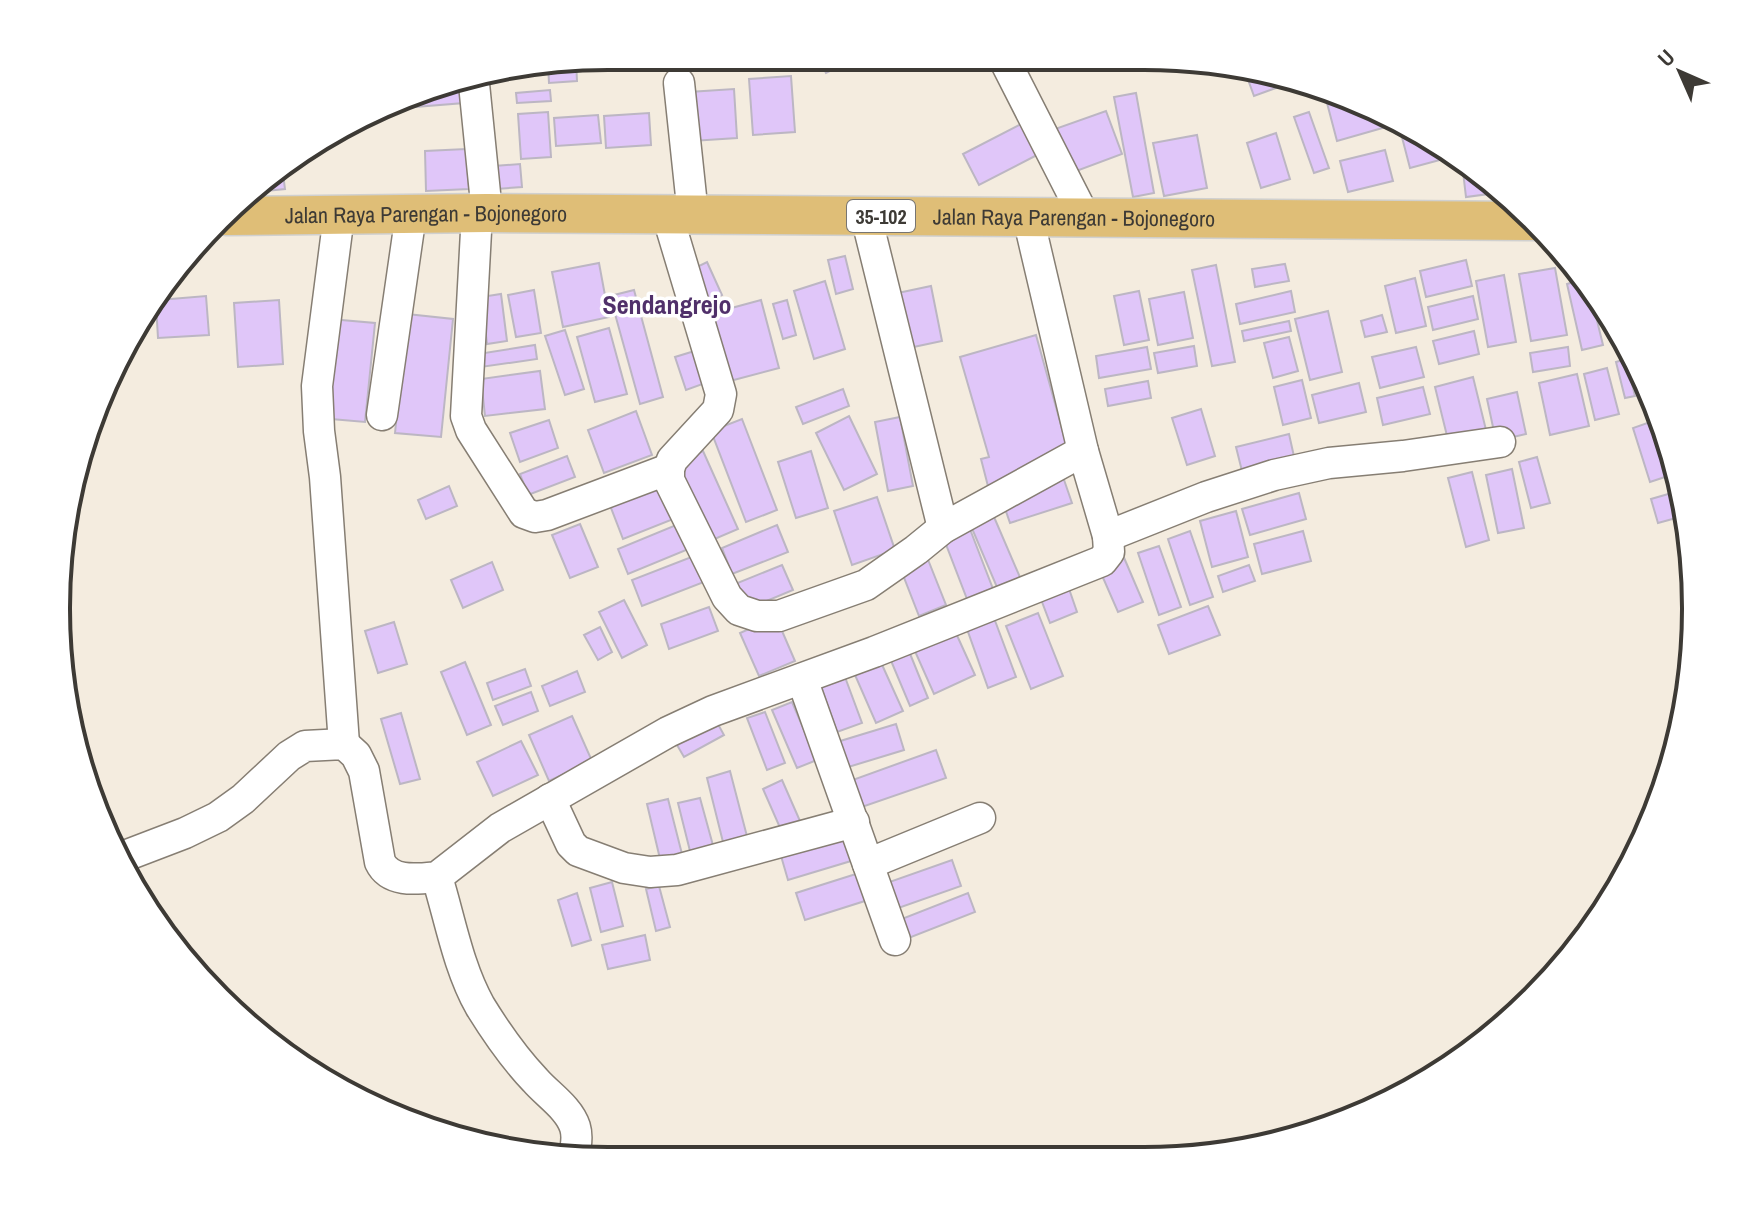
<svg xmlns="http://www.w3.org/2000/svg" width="1752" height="1217" font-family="'Archivo Narrow',sans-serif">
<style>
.building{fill:#e0c6f9;stroke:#bcb6c3;stroke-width:2}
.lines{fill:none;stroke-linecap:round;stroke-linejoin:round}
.minor-casing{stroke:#867e73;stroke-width:33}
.major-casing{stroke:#d0d0cf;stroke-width:41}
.minor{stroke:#fff;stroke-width:30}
.major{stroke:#dfbe77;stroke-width:38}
.labels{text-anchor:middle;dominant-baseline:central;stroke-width:7;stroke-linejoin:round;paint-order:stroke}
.shield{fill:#fff;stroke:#777572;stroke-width:2}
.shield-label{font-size:20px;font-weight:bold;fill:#3d3a35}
.street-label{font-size:22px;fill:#3d3a35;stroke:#fff}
.quarter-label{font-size:26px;font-weight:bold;fill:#50306a;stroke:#fff}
.rim{fill:none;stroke:#3d3a35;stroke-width:4}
</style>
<rect width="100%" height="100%" fill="#f4ecdf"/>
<!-- building -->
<g class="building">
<polygon points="819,59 852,60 826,73"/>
<polygon points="576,60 577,81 549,83 548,64"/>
<polygon points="1243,66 1251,67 1292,82 1254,96"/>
<polygon points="462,76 464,103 390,109"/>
<polygon points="791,76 795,132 753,135 749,79"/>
<polygon points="734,89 737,138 692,141 689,92"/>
<polygon points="550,90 551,101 517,103 516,93"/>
<polygon points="1136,93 1154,193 1133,197 1114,97"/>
<polygon points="1340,100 1384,116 1386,127 1337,141 1327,103"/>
<polygon points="1106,111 1122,154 1071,173 1055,129"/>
<polygon points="548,112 551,157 521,159 518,114"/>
<polygon points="1309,112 1329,168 1314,173 1294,117"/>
<polygon points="649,113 651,145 606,148 604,116"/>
<polygon points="598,115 601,143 556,146 554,118"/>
<polygon points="1398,122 1419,130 1451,154 1451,157 1410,168"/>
<polygon points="1023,123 1039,154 979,185 963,154"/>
<polygon points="1276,133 1290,179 1261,188 1247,143"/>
<polygon points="1197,135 1207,188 1164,196 1153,143"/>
<polygon points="466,149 469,189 426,191 425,151"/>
<polygon points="1385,150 1393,181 1348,192 1340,161"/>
<polygon points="1462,163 1496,189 1496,193 1466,197"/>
<polygon points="520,164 522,187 482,190 481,167"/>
<polygon points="282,166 285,189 266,191 265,181"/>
<polygon points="845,256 853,289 836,294 828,260"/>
<polygon points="1466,260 1472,286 1426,297 1420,271"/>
<polygon points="707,262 722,295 709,301 695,268"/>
<polygon points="599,263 609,317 563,327 552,272"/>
<polygon points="1285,264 1289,281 1255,287 1252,269"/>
<polygon points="1216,265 1235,362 1212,366 1192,270"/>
<polygon points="1555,268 1567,335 1531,341 1519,274"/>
<polygon points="1504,275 1516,342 1488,347 1476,281"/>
<polygon points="1415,278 1426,326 1396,333 1385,286"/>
<polygon points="1584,279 1588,284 1603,345 1582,350 1567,284"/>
<polygon points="825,281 845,349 814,359 794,291"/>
<polygon points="931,286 942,341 904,349 893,294"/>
<polygon points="534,290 541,333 516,337 508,295"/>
<polygon points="634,290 663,397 640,404 610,296"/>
<polygon points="1139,291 1149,340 1124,345 1114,296"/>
<polygon points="1291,291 1295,312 1240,324 1236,304"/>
<polygon points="1184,292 1193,338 1158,345 1149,299"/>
<polygon points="501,294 507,341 487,344 481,297"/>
<polygon points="206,296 209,335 158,338 156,304 159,300"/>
<polygon points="1473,296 1478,319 1433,330 1428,307"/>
<polygon points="1598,296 1603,302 1617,327 1608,330"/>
<polygon points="279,300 283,364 238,367 234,303"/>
<polygon points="761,300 779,368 730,381 713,313"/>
<polygon points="787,300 796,335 783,339 773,304"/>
<polygon points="1328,311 1342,372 1310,380 1295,319"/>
<polygon points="407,314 453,319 441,437 395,433"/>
<polygon points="1382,315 1387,332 1365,337 1361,321"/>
<polygon points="330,319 375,323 365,422 320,418"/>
<polygon points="1289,321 1291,331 1244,341 1242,331"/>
<polygon points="609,328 627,394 595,402 577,337"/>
<polygon points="565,330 584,389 565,395 545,336"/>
<polygon points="1474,331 1479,354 1439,364 1433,341"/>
<polygon points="1036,335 1064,436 1081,469 1062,474 1072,503 1010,523 999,491 990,494 981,459 989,457 960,357"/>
<polygon points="1289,337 1298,371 1273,378 1264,343"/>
<polygon points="535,345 537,359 481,367 478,354"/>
<polygon points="1194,346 1197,366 1158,373 1154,353"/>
<polygon points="1147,347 1151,369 1099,378 1096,356"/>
<polygon points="1416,347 1424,377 1380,388 1372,357"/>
<polygon points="1568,347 1570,366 1533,372 1530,353"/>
<polygon points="701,349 711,381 686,390 675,357"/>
<polygon points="1626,359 1635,396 1625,398 1616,362"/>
<polygon points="1607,368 1619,414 1595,420 1584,374"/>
<polygon points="540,371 545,409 485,416 481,379"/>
<polygon points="1577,374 1589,426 1550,435 1539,383"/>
<polygon points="1473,377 1487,434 1449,444 1435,387"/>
<polygon points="1302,380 1311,418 1283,425 1274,387"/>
<polygon points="1148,381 1151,398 1108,406 1105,389"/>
<polygon points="1359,383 1366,412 1319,423 1312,395"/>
<polygon points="1423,387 1430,414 1383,425 1377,398"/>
<polygon points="843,389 849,406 803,424 796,407"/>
<polygon points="1517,392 1526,434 1496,441 1487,399"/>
<polygon points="1201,409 1215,456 1187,465 1172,418"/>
<polygon points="636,411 652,455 604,473 588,430"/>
<polygon points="849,416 877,474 844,490 816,433"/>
<polygon points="900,417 913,486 888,491 875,422"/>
<polygon points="742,419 777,510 746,522 711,431"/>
<polygon points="549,420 558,448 520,462 510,433"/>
<polygon points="1653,421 1671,475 1650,482 1633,428"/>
<polygon points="1289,434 1295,461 1243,475 1236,447"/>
<polygon points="703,451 738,529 710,541 677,463"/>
<polygon points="811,451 828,508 796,518 778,462"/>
<polygon points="567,456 575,477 528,495 520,474"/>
<polygon points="1537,457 1550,503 1531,508 1519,462"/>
<polygon points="1512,469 1524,528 1498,533 1486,475"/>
<polygon points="1472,472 1489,540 1466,547 1448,478"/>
<polygon points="665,473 681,516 623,539 606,495"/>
<polygon points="449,486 457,506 426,519 418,500"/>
<polygon points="1682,490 1687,515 1658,523 1651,499"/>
<polygon points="1299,493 1306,519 1250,535 1242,509"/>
<polygon points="877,497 895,550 852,565 834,511"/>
<polygon points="991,510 1022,582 999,592 968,519"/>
<polygon points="1236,511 1248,557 1212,567 1200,521"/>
<polygon points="681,523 691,548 628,574 618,549"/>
<polygon points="580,524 598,567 570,578 552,535"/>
<polygon points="968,524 998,602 972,612 942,534"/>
<polygon points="777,525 788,552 732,574 722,548"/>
<polygon points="1190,531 1213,597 1190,605 1168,539"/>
<polygon points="1303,531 1311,561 1262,574 1254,544"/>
<polygon points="1159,546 1181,607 1159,615 1138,553"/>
<polygon points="923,547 946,605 919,616 896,557"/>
<polygon points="1122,553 1143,602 1118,612 1097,564"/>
<polygon points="694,556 704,582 642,606 632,580"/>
<polygon points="492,562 503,590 463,608 451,580"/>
<polygon points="782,565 793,590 745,610 735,584"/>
<polygon points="1249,565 1255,581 1223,592 1218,576"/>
<polygon points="1067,583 1077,612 1050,623 1039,594"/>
<polygon points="624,600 647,645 622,658 599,612"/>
<polygon points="1208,606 1220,635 1169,654 1158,625"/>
<polygon points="709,607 718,631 669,649 661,624"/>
<polygon points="1038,613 1063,676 1031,689 1006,626"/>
<polygon points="776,617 795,661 759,676 740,633"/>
<polygon points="994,618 1016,677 988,688 967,629"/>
<polygon points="394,622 407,664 378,673 365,631"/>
<polygon points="600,627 612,652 598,660 584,635"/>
<polygon points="900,629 928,698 910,706 881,637"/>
<polygon points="955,631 975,675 934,694 914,649"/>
<polygon points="874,647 903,711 876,723 848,659"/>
<polygon points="465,662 491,725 467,735 441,672"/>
<polygon points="525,669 531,686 493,700 487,683"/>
<polygon points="842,669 862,723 837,732 818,678"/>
<polygon points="577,671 585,692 550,706 542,686"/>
<polygon points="531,692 538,711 503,725 495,706"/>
<polygon points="792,702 817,760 797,768 772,710"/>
<polygon points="708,706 724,735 684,757 667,728"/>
<polygon points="765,712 785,763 767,770 747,718"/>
<polygon points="401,713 420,779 400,784 381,719"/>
<polygon points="572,716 592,761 549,781 529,735"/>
<polygon points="896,724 904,750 845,768 837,742"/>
<polygon points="521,741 538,775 493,796 477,762"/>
<polygon points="936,750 946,778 856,809 847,782"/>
<polygon points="730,771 749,844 725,850 707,778"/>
<polygon points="782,780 800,821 781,830 763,789"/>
<polygon points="700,798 714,849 691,855 678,803"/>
<polygon points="668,799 683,858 661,863 647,804"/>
<polygon points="843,836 851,861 788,880 781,856"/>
<polygon points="952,860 961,886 887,912 878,886"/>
<polygon points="859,873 868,900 805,920 796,893"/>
<polygon points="612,882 623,926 601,932 590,888"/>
<polygon points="659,886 670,927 656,931 646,889"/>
<polygon points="577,893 591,940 572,946 558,900"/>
<polygon points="968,893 975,912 901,941 894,922"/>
<polygon points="645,935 650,960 608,969 602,945"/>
</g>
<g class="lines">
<!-- minor casing -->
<g class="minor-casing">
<g id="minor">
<polyline points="1006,63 1085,218"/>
<polyline points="473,74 487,213"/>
<polyline points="679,83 693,215"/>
<polyline points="477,213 466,416 471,430 524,513 535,517 547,515 669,469"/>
<polyline points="667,214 721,394 718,410 672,460 669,469 669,480 727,597 739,610 757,616 779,616 866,585 916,550 943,528 1083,451"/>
<polyline points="339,215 317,386 319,431 325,477 344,744"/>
<polyline points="866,216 943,528"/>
<polyline points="1028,217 1083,451 1108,536 1206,497 1274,475 1329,463 1403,456 1500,442"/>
<polyline points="382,415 411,214"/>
<polyline points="802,679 895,940"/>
<polyline points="550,799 571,844 578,851 624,868 650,872 677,870 854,822"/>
<path d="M117,859l68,-26 33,-16 25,-18 46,-43 16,-10 39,-2 12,11 8,16 16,91c10,21 37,17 57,15l63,-49 168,-96 45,-21 161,-59 228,-91 7,-9 -1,-16"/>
<polyline points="868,864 980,818"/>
<path d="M437,877c13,42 21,90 43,129 16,26 34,52 55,74 13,15 34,28 40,47 3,10 1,21 -2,31"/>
</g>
</g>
<!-- major casing -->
<g class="major-casing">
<g id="major">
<path id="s1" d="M226,216l261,-3 1050,8"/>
</g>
</g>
<!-- minor -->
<use href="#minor" class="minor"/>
<!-- major -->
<use href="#major" class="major"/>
</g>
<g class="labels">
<!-- shield labels -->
<rect class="shield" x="847" y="200" width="68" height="32" rx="6"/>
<g class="shield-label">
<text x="881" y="216">35-102</text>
</g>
<!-- street labels -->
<g class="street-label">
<text stroke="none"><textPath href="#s1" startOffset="200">Jalan Raya Parengan - Bojonegoro</textPath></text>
<text stroke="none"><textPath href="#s1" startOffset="848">Jalan Raya Parengan - Bojonegoro</textPath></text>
</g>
<!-- quarter labels -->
<g class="quarter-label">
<text x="667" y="304">Sendangrejo</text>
</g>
</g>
<!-- crop -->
<path d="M0 0H1752V1217H0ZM608 70H1144A538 538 0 0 1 1682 608V609A538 538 0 0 1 1144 1147H608A538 538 0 0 1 70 609V608A538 538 0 0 1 608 70Z" fill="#fff" fill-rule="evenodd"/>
<path class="rim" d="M608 70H1144A538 538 0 0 1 1682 608V609A538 538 0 0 1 1144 1147H608A538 538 0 0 1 70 609V608A538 538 0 0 1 608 70Z"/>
<!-- north arrow -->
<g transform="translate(1680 72) rotate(315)" stroke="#ffffff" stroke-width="6" paint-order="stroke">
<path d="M0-6L14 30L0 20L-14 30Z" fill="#3d3a35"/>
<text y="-12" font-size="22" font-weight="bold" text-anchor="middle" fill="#3d3a35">U</text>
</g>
</svg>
